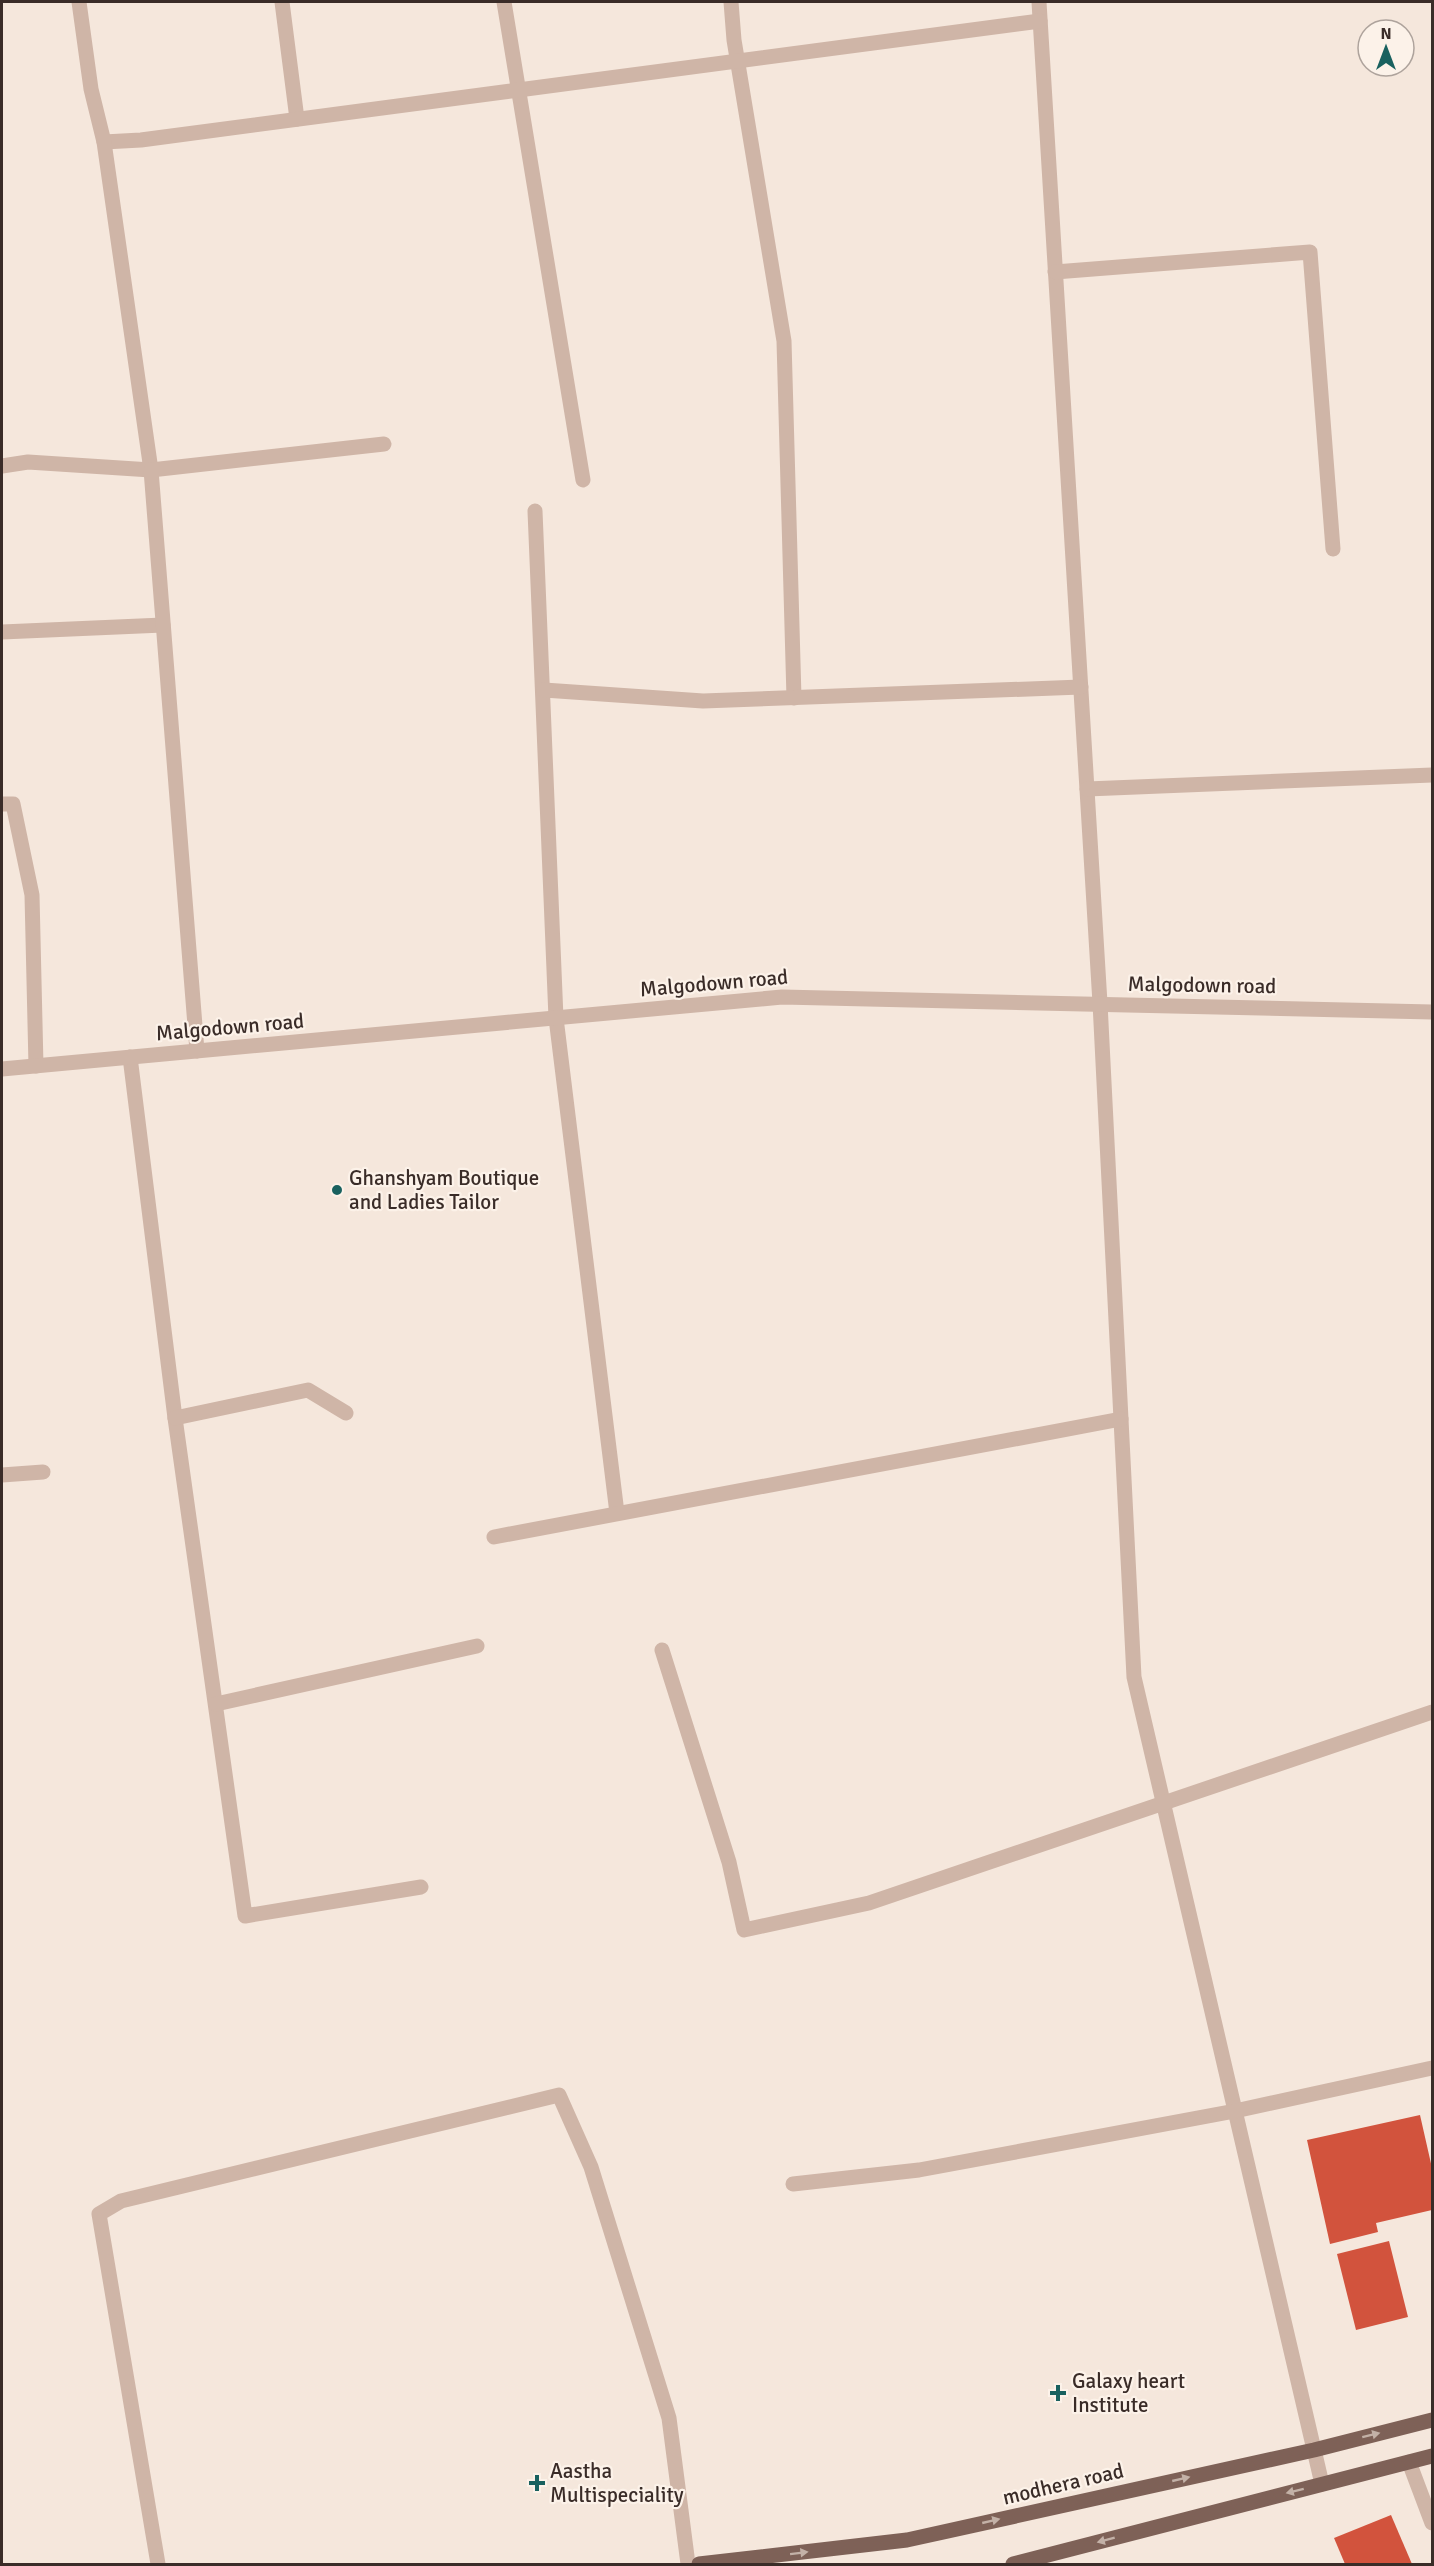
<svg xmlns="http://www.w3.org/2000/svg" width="1434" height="2566" font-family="Signika,sans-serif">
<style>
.building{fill:#d2533d}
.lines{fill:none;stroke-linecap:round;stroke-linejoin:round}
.minor{stroke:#cfb5a7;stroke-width:15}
.major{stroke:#7e6157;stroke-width:15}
.oneway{fill:#c3b1a7}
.poi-dot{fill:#19615f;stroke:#fcf2e9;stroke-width:2}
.labels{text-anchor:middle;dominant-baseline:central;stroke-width:4.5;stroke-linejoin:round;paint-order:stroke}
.street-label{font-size:21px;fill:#3a2c28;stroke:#fcf2e9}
.poi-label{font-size:21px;fill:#3a2c28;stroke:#fcf2e9;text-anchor:start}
</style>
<rect width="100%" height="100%" fill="#f5e7dc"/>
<!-- building -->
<g class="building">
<polygon points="1420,2115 1432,2168 1432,2210 1376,2223 1378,2232 1330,2244 1307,2140"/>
<polygon points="1389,2241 1408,2317 1356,2330 1337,2254"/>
<polygon points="1391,2515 1412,2564 1345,2564 1334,2538"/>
</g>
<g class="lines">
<!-- minor -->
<g class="minor">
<polyline points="282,2 297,119"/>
<polyline points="504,2 583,480"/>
<polyline points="731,2 734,40 784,341 794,698"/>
<polyline points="1039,2 1100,1003 1134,1677 1322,2484"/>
<polyline points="104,142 141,140 1040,21"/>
<polyline points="1055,272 1310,252 1333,549"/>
<polyline points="2,466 28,462 151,470 104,142 91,89 79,2"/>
<polyline points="535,511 556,1018 617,1513"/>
<polyline points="2,632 163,625"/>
<polyline points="544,690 703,701 1081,687"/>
<polyline points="1087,789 1432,775"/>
<polyline points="2,804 13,804 32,895 36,1066"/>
<polyline points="197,1051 151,470 384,444"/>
<polyline points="130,1057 175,1418 245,1916 421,1887"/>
<polyline points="2,1069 782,997 1432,1012"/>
<polyline points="175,1418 308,1390 346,1413"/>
<polyline points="2,1475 43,1472"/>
<polyline points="494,1537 1121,1419"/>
<polyline points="662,1650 729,1862 744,1930 869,1903 1432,1712"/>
<polyline points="216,1704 477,1646"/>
<polyline points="793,2184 919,2170 1235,2111 1432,2068"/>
<polyline points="1409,2462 1432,2523"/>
<polyline points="158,2564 99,2214 121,2201 559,2095 591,2167 669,2418 688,2564"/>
</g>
<!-- major -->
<g class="major">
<polyline points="699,2564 907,2540 1314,2450 1432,2420"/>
<polyline points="1013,2564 1432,2456"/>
</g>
</g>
<!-- one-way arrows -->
<defs><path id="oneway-solid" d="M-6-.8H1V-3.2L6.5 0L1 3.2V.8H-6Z" transform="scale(1.5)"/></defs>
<g class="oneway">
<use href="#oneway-solid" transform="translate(1371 2435) rotate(-14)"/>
<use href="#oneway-solid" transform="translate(1181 2479) rotate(-13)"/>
<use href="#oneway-solid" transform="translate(1295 2491) rotate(166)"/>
<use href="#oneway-solid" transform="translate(991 2521) rotate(-13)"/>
<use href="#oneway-solid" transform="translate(1106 2540) rotate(165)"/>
<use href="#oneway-solid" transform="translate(799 2553) rotate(-7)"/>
</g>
<!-- markers -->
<g class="poi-dot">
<circle cx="337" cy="1190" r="6"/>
<path d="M1055 2384h6v6h6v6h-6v6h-6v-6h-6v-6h6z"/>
<path d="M534 2474h6v6h6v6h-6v6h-6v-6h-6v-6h6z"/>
</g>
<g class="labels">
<!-- street labels -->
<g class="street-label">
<text transform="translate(714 983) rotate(-5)">Malgodown road</text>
<text transform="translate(1202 985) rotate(1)">Malgodown road</text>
<text transform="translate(230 1027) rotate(-5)">Malgodown road</text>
<text transform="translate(1063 2484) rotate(-13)">modhera road</text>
</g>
<!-- poi labels -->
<g class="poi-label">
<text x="349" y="1178">Ghanshyam Boutique<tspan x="349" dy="24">and Ladies Tailor</tspan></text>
<text x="1072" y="2381">Galaxy heart<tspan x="1072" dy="24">Institute</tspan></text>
<text x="550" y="2471">Aastha<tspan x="550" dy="24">Multispeciality</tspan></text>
</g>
</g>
<!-- border -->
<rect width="1434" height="2566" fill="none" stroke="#3a2c28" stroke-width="6"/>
<!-- north arrow -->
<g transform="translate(1386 48)"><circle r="28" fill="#fcf2e9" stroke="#aea39c" stroke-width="1.5"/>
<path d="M0-4.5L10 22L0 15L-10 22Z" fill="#19615f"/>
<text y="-9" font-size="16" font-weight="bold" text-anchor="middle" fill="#3a2c28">N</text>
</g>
</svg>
